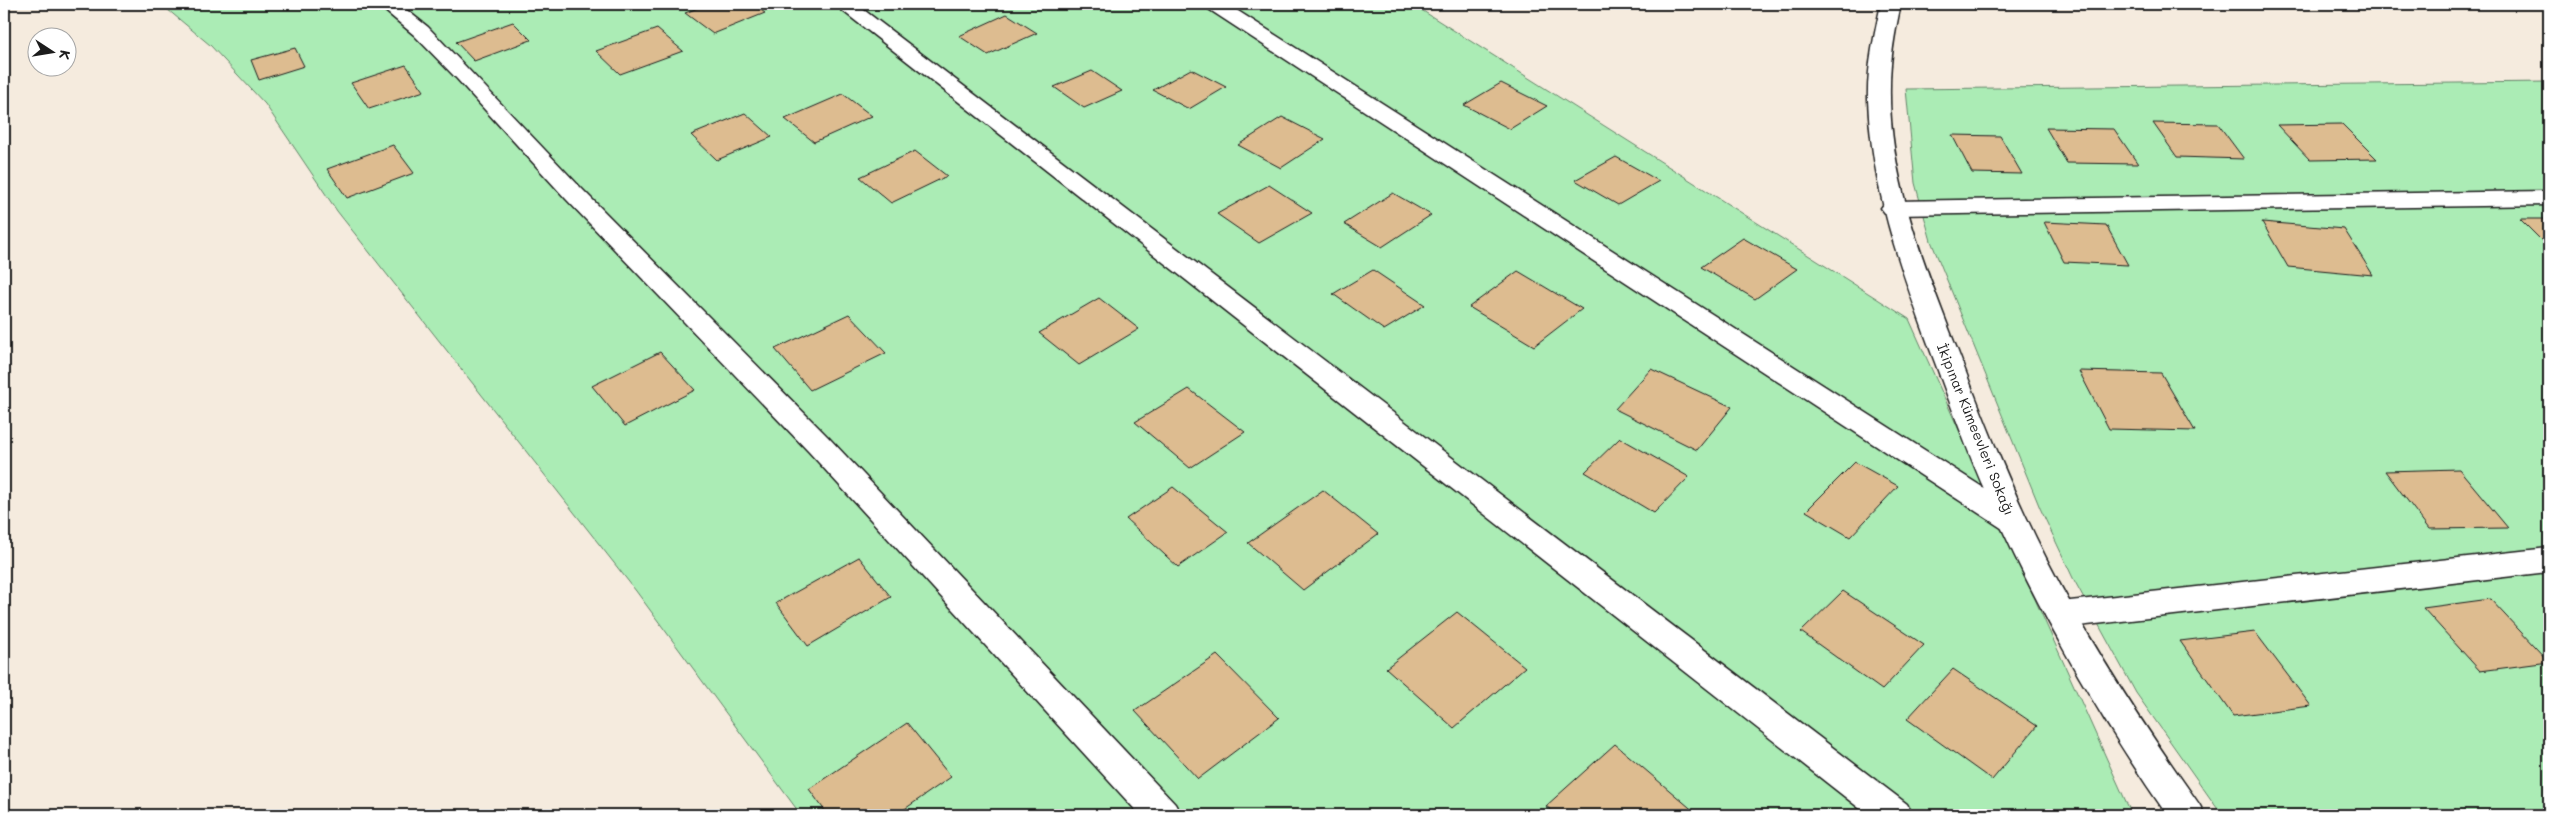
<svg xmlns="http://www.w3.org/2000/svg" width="2553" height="819" font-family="Mali,sans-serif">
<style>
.green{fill:#abecb5;stroke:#648468}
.building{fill:#ddbc90;stroke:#1c1c1c}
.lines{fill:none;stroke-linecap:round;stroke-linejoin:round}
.service-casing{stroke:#1c1c1c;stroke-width:3}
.minor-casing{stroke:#1c1c1c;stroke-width:3}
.service{fill:#fff;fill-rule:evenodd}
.minor{fill:#fff;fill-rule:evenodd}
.labels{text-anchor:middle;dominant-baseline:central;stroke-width:4;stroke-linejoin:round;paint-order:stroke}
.street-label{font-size:14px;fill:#1c1c1c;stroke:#fff}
</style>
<rect width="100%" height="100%" fill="#f5ebde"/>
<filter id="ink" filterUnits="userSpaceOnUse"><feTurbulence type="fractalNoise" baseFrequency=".02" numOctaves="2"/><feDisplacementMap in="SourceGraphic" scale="10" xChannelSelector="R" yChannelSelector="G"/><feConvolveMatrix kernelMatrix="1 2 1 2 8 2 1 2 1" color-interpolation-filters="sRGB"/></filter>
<g filter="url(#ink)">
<!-- green -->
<g class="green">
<polygon points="161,4 1412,4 1909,319 2132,815 801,815 636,591 337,211 265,104 210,45"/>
<polygon points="2549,82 2549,815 2222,815 2136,693 2073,578 2040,508 1931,241 1915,183 1906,89"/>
</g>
<!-- building -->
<g class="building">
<polygon points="708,4 753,4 765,13 713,34 685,13"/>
<polygon points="1007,14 1037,33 988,55 959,36"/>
<polygon points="513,22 531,40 474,61 456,42"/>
<polygon points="657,29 683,51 620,74 596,51"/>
<polygon points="295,48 304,66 259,80 251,60"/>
<polygon points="406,65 424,91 369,109 351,83"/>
<polygon points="1191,69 1226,87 1189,109 1153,90"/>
<polygon points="1092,71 1122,91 1084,108 1054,87"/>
<polygon points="1501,83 1547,106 1510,129 1464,105"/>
<polygon points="843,94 872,116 814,142 785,119"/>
<polygon points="745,113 772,137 717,160 691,135"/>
<polygon points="1282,117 1325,139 1281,168 1238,145"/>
<polygon points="2153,123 2218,124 2244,159 2177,157"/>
<polygon points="2342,124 2377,159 2310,160 2277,125"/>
<polygon points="2046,128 2114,129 2138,164 2067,163"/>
<polygon points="1952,135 2000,136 2022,174 1972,173"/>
<polygon points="393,145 414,173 347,198 327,169"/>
<polygon points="915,151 947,176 891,203 860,177"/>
<polygon points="1616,157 1659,181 1618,205 1575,180"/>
<polygon points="1269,185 1312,213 1259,243 1217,214"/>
<polygon points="1393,193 1431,215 1382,247 1344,224"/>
<polygon points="2520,219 2549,219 2549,248"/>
<polygon points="2044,222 2106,225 2128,265 2064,262"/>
<polygon points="2262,222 2344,229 2373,275 2288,267"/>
<polygon points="1743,238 1797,269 1755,299 1701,267"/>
<polygon points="1373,270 1425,305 1384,330 1333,294"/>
<polygon points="1518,271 1582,309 1534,346 1469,307"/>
<polygon points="1099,298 1139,329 1079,365 1039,333"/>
<polygon points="849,314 886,353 810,390 775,349"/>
<polygon points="660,352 695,390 625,426 592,386"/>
<polygon points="1651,369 1732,407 1697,450 1615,409"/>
<polygon points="2079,371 2161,373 2195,431 2109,429"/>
<polygon points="1189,389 1245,432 1190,468 1135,422"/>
<polygon points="1620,438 1689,477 1654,513 1585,472"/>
<polygon points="1855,462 1898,486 1850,537 1806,511"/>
<polygon points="2459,469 2508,528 2429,529 2385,471"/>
<polygon points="1173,487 1228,532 1178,567 1126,519"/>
<polygon points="1323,490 1378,534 1303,590 1248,543"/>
<polygon points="859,557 891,597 808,646 776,603"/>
<polygon points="1843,591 1924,645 1882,690 1801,632"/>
<polygon points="2490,599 2549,662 2480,671 2423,608"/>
<polygon points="1457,612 1525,667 1454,728 1386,668"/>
<polygon points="2255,632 2311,706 2233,716 2180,641"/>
<polygon points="1217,655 1279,718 1198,779 1135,711"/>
<polygon points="1953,669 2037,726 1992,780 1907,719"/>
<polygon points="907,723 951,777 896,815 828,815 809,789"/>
<polygon points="1615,744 1696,813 1694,815 1557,815 1546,806"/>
</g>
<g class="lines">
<!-- service casing -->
<g class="service-casing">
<g id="service">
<polygon points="377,4 399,4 428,27 582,189 829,438 1175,804 1181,815 1140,815 809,452 566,199 457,79 414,35"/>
<polygon points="834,4 856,4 1907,804 1913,815 1868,815"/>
<polygon points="1204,4 1227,4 2023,513 2028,521 2023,529 2013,532 2003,529 1207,8"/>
<polygon points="2549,191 2549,205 1893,215 1885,213 1881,208 1885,203 1893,201"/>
<polygon points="2549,548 2549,572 2061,628 2050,624 2045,615 2050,606 2061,602"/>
</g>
</g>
<!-- minor casing -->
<g class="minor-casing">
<path id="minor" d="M1881,4h20c-6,27 -11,55 -11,82 -2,95 37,185 70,271 26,68 53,136 86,201 44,86 97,167 153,246l6,11h-38c-69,-99 -129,-204 -178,-315 -22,-48 -39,-98 -58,-148 -30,-82 -60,-164 -63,-252 -1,-32 6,-64 13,-96z"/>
</g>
<!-- service -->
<use href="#service" class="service"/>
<!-- minor -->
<use href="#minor" class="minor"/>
</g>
</g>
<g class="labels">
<!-- street labels -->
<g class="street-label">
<text transform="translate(1976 429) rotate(68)">İkipınar Kümeevleri Sokağı</text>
</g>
</g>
<!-- margin -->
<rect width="2553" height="819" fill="none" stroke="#fff" stroke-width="20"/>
<rect x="10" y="10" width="2533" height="799" fill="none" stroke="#1c1c1c" stroke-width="2" filter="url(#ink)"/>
<!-- north arrow -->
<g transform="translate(52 52) rotate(102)"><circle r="24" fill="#ffffff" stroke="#a4a4a4"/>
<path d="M0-4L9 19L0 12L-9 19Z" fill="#1c1c1c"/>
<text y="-8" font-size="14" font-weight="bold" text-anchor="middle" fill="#1c1c1c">K</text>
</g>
</svg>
